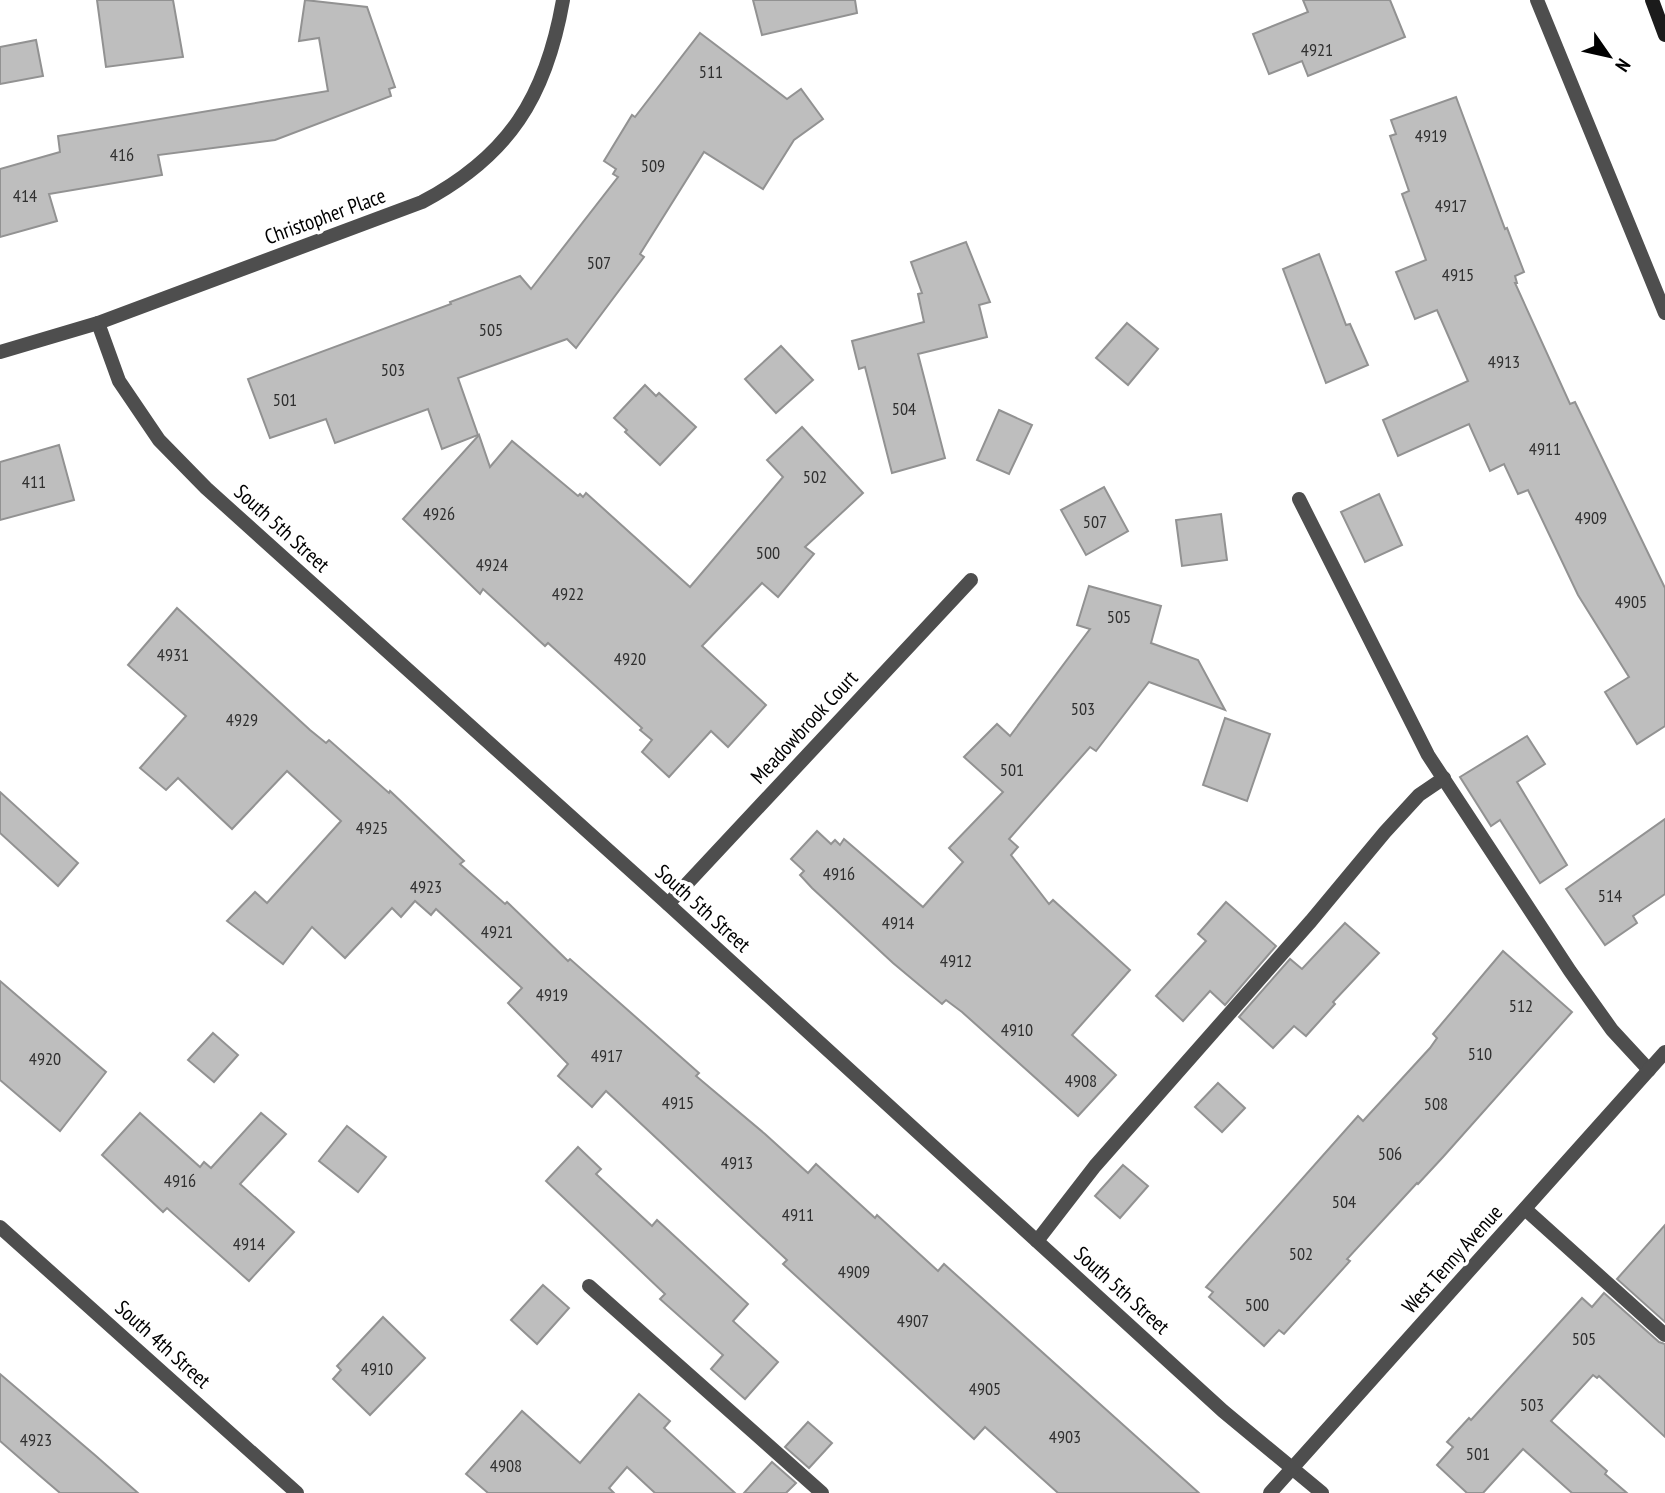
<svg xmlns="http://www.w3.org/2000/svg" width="1665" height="1493" font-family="'PT Sans Narrow',sans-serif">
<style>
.building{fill:#bebebe;stroke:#929292;stroke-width:2}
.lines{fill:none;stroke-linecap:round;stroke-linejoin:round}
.service{stroke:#4e4e4e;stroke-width:14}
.minor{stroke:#4e4e4e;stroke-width:14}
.secondary{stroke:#1b1b1b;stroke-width:14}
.labels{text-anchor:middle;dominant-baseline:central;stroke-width:7;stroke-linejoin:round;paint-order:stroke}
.number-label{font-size:18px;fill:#303030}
.street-label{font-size:21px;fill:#000;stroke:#fff}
</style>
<rect width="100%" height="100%" fill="#fff"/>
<!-- building -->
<g class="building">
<polygon points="97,0 173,0 183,57 106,67"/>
<polygon points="305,0 367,7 395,87 389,89 391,96 275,140 158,155 162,175 49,194 57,221 0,237 0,169 60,152 58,136 328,91 319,38 299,41"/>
<polygon points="753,0 855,0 857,13 762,35"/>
<polygon points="1303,0 1390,0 1405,37 1308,76 1302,61 1269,74 1253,34 1308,12"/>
<polygon points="700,33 787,99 801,89 823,119 794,140 763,189 704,152 640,254 644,257 576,348 567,339 458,378 478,435 442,449 428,409 335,443 326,419 270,438 248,379 451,304 450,302 520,276 531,289 618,177 613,174 616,169 604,161 632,115 635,117"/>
<polygon points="36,40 43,76 0,84 0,47"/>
<polygon points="1456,97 1505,229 1507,228 1524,272 1515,276 1517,283 1515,283 1570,404 1575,402 1665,588 1665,726 1637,744 1605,692 1629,677 1578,595 1528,490 1518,494 1504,464 1490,471 1469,424 1398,456 1383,420 1468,381 1437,310 1415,319 1396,272 1426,260 1402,194 1409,191 1390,136 1396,134 1391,120"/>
<polygon points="966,242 990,302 979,305 987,337 918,354 945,458 892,473 865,367 859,369 852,341 924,322 918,294 922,293 911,262"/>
<polygon points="1319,254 1346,325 1350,324 1368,365 1326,383 1283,269"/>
<polygon points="1127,323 1158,349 1128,385 1096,358"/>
<polygon points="781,346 813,380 776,413 745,379"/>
<polygon points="645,385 656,396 659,393 696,427 660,465 625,432 627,430 614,418"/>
<polygon points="999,410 1032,425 1009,474 977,460"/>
<polygon points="802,427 863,493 805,547 814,554 778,597 762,583 702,646 766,705 728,747 711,731 669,777 642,752 652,740 640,730 642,728 548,643 545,646 483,589 480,594 403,519 479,435 490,467 512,441 578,496 580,494 583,497 586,493 690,587 783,477 767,460"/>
<polygon points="59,445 74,500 0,520 0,462"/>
<polygon points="1104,487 1128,531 1086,555 1061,510"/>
<polygon points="1379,494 1402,545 1365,562 1341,512"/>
<polygon points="1221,514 1227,560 1182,566 1176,520"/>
<polygon points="1089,586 1161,606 1151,643 1198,660 1225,710 1149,682 1096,751 1090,747 1009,839 1018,847 1011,855 1049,904 1053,900 1130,970 1072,1035 1116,1075 1078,1116 962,1012 946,1000 942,1004 893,963 812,888 800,875 804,871 791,859 817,831 831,844 835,840 840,845 844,839 923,907 963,862 949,848 1003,792 964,757 997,724 1010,736 1090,629 1077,625"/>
<polygon points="177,608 310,730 326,743 329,740 389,793 390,791 464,861 460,864 505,904 507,902 568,961 570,959 630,1012 699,1073 696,1076 765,1134 808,1173 816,1164 875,1218 877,1215 938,1271 944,1264 1199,1493 1058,1493 985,1427 974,1439 783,1264 787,1260 606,1091 592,1107 558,1076 568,1064 508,1003 522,988 436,909 431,915 415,901 401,917 392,908 345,958 312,927 283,964 227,921 255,892 267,903 341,821 287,771 232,829 178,778 166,790 140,768 186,716 128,665"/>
<polygon points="1225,718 1270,734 1247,801 1203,785"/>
<polygon points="1527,736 1545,764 1517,782 1567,865 1540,883 1500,820 1491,826 1460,777"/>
<polygon points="0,792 78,863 58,886 0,833"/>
<polygon points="1665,819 1665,894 1633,916 1637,923 1605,945 1566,889"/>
<polygon points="1226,902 1276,946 1225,1005 1210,991 1183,1021 1156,996 1206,941 1198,934"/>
<polygon points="1345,923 1379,953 1333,1002 1335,1004 1306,1036 1294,1026 1273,1048 1239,1017 1290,959 1302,969"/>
<polygon points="1503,951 1572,1012 1443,1157 1418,1184 1417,1183 1347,1259 1350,1261 1284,1334 1279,1330 1264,1346 1209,1297 1213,1292 1206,1287 1358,1116 1363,1121 1430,1048 1437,1038 1433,1034"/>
<polygon points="0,981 106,1072 60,1131 0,1080"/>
<polygon points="213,1033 238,1055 214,1082 188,1060"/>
<polygon points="1218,1083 1245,1108 1222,1132 1195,1107"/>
<polygon points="140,1113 200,1167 204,1162 211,1168 261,1113 286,1134 240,1184 294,1232 249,1281 167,1208 163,1212 102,1155"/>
<polygon points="347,1126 386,1157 358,1192 319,1161"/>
<polygon points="578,1147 601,1169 596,1174 652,1226 657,1220 748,1304 733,1321 778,1362 745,1399 711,1369 723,1355 660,1299 665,1294 546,1181"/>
<polygon points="1123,1165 1148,1186 1120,1218 1095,1196"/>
<polygon points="1665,1225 1665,1322 1617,1279"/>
<polygon points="543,1285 569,1308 537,1344 511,1320"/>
<polygon points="1604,1293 1659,1342 1665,1344 1665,1437 1599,1376 1597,1378 1593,1375 1551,1421 1607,1471 1605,1474 1627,1493 1572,1493 1523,1449 1483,1493 1467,1493 1437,1465 1453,1447 1447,1442 1469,1418 1471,1420 1582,1298 1592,1307"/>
<polygon points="383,1317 425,1358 370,1415 333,1379 341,1370 337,1366"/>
<polygon points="0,1374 96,1456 138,1493 60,1493 39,1475 0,1441"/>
<polygon points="639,1394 670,1421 664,1428 735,1493 655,1493 627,1467 609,1488 614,1493 488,1493 466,1474 522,1411 580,1463"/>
<polygon points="808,1422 832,1443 809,1468 785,1447"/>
<polygon points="772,1462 796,1483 786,1493 744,1493"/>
</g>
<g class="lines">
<!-- service -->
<g class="service">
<polyline points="1537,0 1665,313"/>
<polyline points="1299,499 1428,755 1570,971 1612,1030 1649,1070"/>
<polyline points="1525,1209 1665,1335"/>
<polyline points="1037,1241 1095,1166 1311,921 1385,832 1419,795 1444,778"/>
<polyline points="589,1286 822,1493"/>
</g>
<!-- minor -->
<g class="minor">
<polyline points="98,323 119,381 159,440 206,488 668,904 1223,1411 1322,1493"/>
<path d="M0,352l98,-29 324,-121c87,-46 124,-105 141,-202"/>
<polyline points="668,904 971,580"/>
<polyline points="0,1227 297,1493"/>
<polyline points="1270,1493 1665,1052"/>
</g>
<!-- secondary -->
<polyline class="secondary" points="1652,0 1665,35"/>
</g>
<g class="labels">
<!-- number labels -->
<g class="number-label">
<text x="1317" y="49">4921</text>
<text x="711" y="71">511</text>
<text x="1431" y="135">4919</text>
<text x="122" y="154">416</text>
<text x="653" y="165">509</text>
<text x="25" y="195">414</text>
<text x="1451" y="205">4917</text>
<text x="599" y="262">507</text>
<text x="1458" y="274">4915</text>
<text x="491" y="329">505</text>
<text x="1504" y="361">4913</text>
<text x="393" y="369">503</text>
<text x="285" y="399">501</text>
<text x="904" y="408">504</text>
<text x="1545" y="448">4911</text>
<text x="815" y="476">502</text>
<text x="34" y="481">411</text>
<text x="439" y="513">4926</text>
<text x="1591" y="517">4909</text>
<text x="1095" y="521">507</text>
<text x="768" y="552">500</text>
<text x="492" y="564">4924</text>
<text x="568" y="593">4922</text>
<text x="1631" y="601">4905</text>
<text x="1119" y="616">505</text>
<text x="173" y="654">4931</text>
<text x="630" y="658">4920</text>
<text x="1083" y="708">503</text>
<text x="242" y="719">4929</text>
<text x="1012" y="769">501</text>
<text x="372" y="827">4925</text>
<text x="839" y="873">4916</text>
<text x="426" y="886">4923</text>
<text x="1610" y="895">514</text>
<text x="898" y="922">4914</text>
<text x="497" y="931">4921</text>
<text x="956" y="960">4912</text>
<text x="552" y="994">4919</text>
<text x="1521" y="1005">512</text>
<text x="1017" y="1029">4910</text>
<text x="1480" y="1053">510</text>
<text x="607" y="1055">4917</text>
<text x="45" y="1058">4920</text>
<text x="1081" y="1080">4908</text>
<text x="678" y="1102">4915</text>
<text x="1436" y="1103">508</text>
<text x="1390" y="1153">506</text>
<text x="737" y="1162">4913</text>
<text x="180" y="1180">4916</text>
<text x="1344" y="1201">504</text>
<text x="798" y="1214">4911</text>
<text x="249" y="1243">4914</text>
<text x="1301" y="1253">502</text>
<text x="854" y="1271">4909</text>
<text x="1257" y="1304">500</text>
<text x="913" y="1320">4907</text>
<text x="1584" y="1338">505</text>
<text x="377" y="1368">4910</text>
<text x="985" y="1388">4905</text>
<text x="1532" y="1404">503</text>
<text x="1065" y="1436">4903</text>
<text x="36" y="1439">4923</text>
<text x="1478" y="1453">501</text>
<text x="506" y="1465">4908</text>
</g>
<!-- street labels -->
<g class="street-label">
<text transform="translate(325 216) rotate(-20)">Christopher Place</text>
<text transform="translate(282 528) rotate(42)">South 5th Street</text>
<text transform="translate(804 727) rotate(-47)">Meadowbrook Court</text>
<text transform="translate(703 908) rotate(42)">South 5th Street</text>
<text transform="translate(1452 1259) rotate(-48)">West Tenny Avenue</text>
<text transform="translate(1122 1290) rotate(42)">South 5th Street</text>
<text transform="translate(163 1344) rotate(42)">South 4th Street</text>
</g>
</g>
<!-- north arrow -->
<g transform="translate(1609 56) rotate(124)" stroke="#ffffff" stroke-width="5" paint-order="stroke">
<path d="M0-5L12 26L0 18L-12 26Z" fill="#000000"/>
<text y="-10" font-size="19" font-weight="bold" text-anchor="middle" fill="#000000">N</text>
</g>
</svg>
